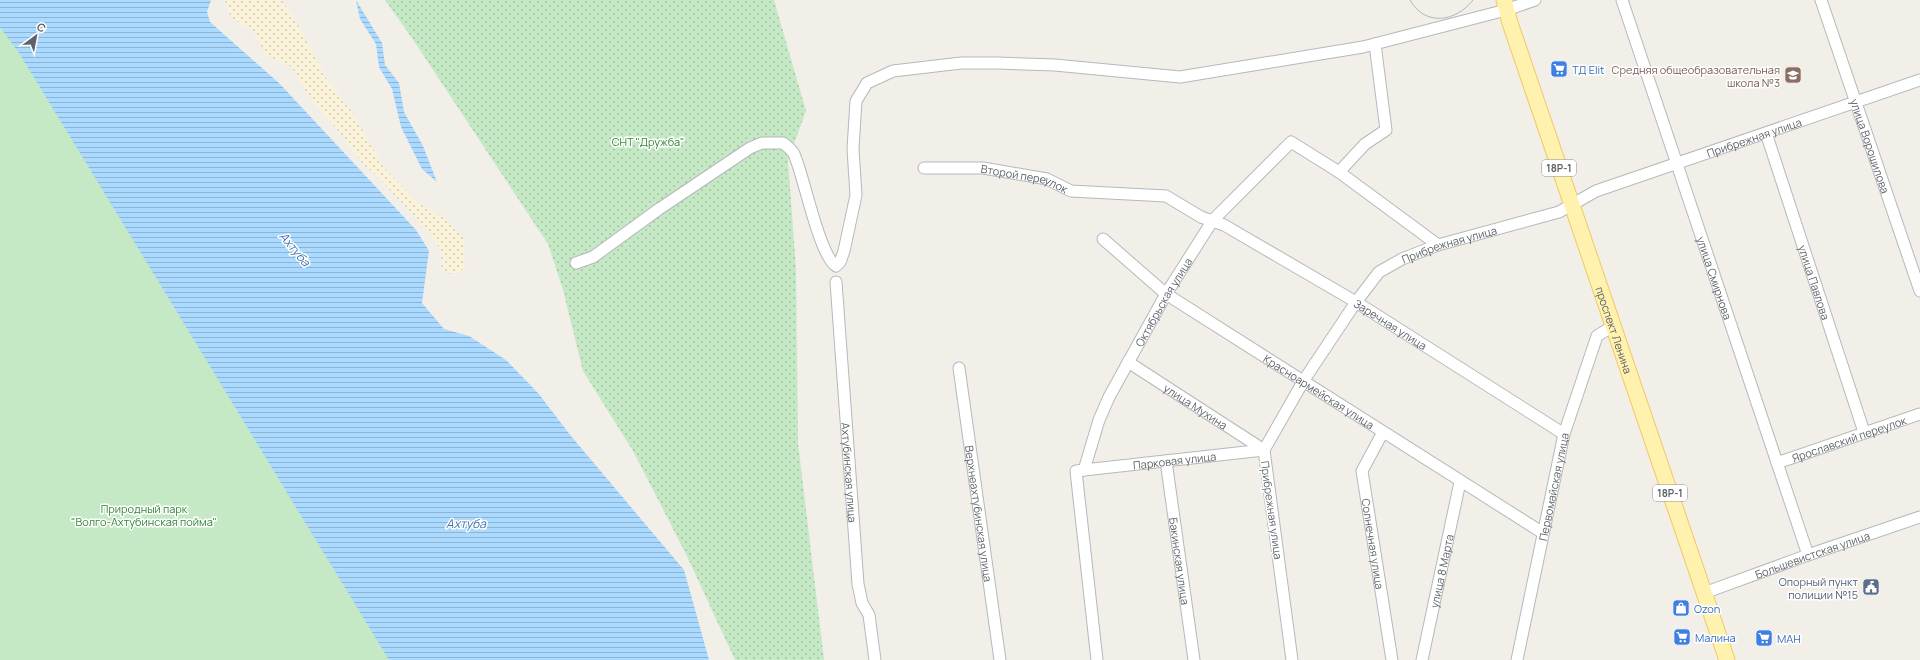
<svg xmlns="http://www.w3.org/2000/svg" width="1920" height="660" font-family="Manrope,sans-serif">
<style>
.sand{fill:url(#sand-dots)}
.park{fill:#c5e8c5}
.garden{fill:url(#garden-dots)}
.water{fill:url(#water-rules)}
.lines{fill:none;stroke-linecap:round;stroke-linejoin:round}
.minor-casing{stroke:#b5b8bc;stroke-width:13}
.major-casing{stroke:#f2c960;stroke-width:17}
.minor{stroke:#fff;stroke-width:11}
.major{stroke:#fff2af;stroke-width:15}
.tram{stroke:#b6b7b8;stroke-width:1}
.labels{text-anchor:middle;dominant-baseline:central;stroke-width:3;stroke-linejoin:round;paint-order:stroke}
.shield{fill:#fff;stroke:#8f9295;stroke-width:1}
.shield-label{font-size:10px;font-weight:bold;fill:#5f6368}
.shop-label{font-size:11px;fill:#366cbe;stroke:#fff;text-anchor:start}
.education-label{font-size:11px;fill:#785e54;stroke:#fff;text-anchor:end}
.street-label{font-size:11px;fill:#5f6368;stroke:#fff}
.park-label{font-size:11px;fill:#348238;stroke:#fff}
.service-label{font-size:11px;fill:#4e5e75;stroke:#fff;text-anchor:end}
.water-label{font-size:12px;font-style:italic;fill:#4174aa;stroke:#fff}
</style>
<defs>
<pattern id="sand-dots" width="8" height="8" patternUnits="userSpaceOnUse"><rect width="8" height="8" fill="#fbf3d9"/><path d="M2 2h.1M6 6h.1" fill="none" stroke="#cec8b4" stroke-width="1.8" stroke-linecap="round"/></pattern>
<pattern id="garden-dots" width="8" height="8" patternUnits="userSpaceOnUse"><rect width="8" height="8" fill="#c5e8c5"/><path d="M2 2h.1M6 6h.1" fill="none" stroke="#a3c0a4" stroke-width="1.8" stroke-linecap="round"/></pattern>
<pattern id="water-rules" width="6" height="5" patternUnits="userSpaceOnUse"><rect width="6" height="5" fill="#aadaff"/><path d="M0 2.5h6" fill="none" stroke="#8eb4d2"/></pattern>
</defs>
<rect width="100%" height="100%" fill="#f1efe8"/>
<polygon class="sand" points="225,0 282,0 297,23 327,80 353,113 384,168 418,203 446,219 463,237 465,269 450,274 442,268 441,253 435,239 377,176 363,164 336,128 307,94 292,67 267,56 251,29 231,18"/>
<polygon class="park" points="0,2 403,660 0,660"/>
<polygon class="garden" points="385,0 774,0 806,111 788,160 796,270 798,443 824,660 735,660 686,554 633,451 583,371 563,290 548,244 414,41"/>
<g class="water">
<polygon points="0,0 211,0 207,12 210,22 279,83 416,230 429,251 422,303 444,329 469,336 506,360 538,393 571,436 684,570 709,660 389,660 19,53 0,27"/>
<polygon points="356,0 382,43 385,65 399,83 404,112 423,146 437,182 422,169 401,127 392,89 379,67 376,44 360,19"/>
</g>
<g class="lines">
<defs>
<g id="minor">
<path id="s1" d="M1622 0 1808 555"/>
<path id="s2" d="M1821 0 1920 291"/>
<path id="s3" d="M1766 133 1864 432"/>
<path id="s4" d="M924 168H983L1047 179 1071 191 1166 196 1201 217 1224 225 1356 302 1564 434"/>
<polyline points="1339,172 1365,144 1386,130 1375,44"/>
<path id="s5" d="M1103 239 1166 294 1543 533"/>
<path d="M576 263 593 257 659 209 750 148 762 143H783C787 146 792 150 794 154 804 176 819 255 836 266L840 262 844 251 856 195 853 149 856 101 867 83 893 71 961 63H997L1055 65 1180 77 1363 47 1506 10 1535 0"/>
<path id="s6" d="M836 282 858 584 862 603 869 615 875 660"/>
<path id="s7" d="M1128 362 1264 450"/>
<path id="s8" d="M959 368 1000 660"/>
<path id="s9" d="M1383 432 1362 471 1392 660"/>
<path id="s10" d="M1166 461 1194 660"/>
<path id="s11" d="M1777 463 1920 414"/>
<path id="s12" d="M1084 470 1264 450"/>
<path id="s13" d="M1704 593 1808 555 1920 517"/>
<path id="s14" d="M1097 660 1076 471 1084 470 1099 420 1109 397 1166 294 1213 220 1291 142 1339 172 1438 245"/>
<path id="s15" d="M1292 660 1264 450 1304 380 1356 302 1379 272 1402 259 1438 245 1559 212 1596 191 1920 80"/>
<path id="s16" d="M1422 660 1460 482"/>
<path id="s17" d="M1517 660 1564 434 1597 336 1613 326"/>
</g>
<g id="major">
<path id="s18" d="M1504 0 1510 23 1727 660"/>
</g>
</defs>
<use href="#minor" class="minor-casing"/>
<use href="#major" class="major-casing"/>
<use href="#minor" class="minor"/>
<use href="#major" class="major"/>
<path class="tram" d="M1410 0C1425 27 1456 22 1473 0"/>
</g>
<defs>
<symbol id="supermarket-square" viewBox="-11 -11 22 22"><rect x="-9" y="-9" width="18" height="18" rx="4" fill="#3f7fe0" stroke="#fff"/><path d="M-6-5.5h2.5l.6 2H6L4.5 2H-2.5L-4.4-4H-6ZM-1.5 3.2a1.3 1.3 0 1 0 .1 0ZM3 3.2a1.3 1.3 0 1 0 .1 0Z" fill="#fff"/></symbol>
<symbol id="school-square" viewBox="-11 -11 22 22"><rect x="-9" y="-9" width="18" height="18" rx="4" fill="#8d6e63" stroke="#fff"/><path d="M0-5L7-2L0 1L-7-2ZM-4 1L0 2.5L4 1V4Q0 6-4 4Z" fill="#fff"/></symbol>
<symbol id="civic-square" viewBox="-11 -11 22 22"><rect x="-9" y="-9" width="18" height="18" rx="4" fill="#5c6f8a" stroke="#fff"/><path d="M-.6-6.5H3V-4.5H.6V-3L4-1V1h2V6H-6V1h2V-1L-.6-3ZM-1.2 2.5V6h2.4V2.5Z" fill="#fff"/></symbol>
<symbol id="shop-square" viewBox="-11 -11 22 22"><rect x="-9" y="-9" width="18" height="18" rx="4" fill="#3f7fe0" stroke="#fff"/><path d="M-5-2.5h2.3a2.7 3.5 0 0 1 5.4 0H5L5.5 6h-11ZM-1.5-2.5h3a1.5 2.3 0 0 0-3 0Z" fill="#fff"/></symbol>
</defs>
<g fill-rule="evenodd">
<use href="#supermarket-square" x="1549" y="59" width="20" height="20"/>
<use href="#school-square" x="1783" y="65" width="20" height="20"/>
<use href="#civic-square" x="1861" y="577" width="20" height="20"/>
<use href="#shop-square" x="1671" y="598" width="20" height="20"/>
<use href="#supermarket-square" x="1672" y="627" width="20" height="20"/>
<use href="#supermarket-square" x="1754" y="628" width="20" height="20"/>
</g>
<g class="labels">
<g class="shield">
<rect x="1542" y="160" width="34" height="16" rx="3"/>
<rect x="1653" y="485" width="34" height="16" rx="3"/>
</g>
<g class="shield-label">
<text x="1559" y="168">18Р-1</text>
<text x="1670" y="493">18Р-1</text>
</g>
<g class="shop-label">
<text x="1572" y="69">ТД Elit</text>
<text x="1694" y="608">Ozon</text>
<text x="1695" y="637">Малина</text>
<text x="1777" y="638">МАН</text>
</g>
<g class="education-label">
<text x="1780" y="69">Средняя общеобразовательная<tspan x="1780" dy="13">школа №3</tspan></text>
</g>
<g class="street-label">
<text stroke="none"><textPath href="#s15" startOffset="824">Прибрежная улица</textPath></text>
<text stroke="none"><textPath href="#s2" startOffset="154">улица Ворошилова</textPath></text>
<text stroke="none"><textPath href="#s4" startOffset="102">Второй переулок</textPath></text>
<text stroke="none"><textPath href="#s15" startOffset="500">Прибрежная улица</textPath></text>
<text stroke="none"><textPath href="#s1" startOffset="293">улица Смирнова</textPath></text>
<text stroke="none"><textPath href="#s3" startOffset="157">улица Павлова</textPath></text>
<text stroke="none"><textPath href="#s14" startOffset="385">Октябрьская улица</textPath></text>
<text stroke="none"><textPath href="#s4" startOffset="505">Заречная улица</textPath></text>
<text stroke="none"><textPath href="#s18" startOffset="348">проспект Ленина</textPath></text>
<text stroke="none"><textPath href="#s5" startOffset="265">Красноармейская улица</textPath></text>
<text stroke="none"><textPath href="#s7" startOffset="81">улица Мухина</textPath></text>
<text stroke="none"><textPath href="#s11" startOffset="76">Ярославский переулок</textPath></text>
<text stroke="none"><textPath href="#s12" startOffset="91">Парковая улица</textPath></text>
<text stroke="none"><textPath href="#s6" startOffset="191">Ахтубинская улица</textPath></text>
<text stroke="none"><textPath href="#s17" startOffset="177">Первомайская улица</textPath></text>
<text transform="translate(1272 510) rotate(82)">Прибрежная улица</text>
<text stroke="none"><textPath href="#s8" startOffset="147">Верхнеахтубинская улица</textPath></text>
<text stroke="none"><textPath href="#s9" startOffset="118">Солнечная улица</textPath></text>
<text stroke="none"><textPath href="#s13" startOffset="115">Большевистская улица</textPath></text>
<text stroke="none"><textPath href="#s10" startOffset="101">Бакинская улица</textPath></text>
<text stroke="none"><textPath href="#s16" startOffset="91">улица 8 Марта</textPath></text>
</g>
<g class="park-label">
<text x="648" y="141">СНТ "Дружба"</text>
<text x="144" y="508">Природный парк<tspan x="144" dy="13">"Волго-Ахтубинская пойма"</tspan></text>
</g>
<g class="service-label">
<text x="1858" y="581">Опорный пункт<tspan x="1858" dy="13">полиции №15</tspan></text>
</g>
<g class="water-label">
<text transform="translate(295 249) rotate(50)">Ахтуба</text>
<text x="466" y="523">Ахтуба</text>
</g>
</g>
<g transform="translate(36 36) rotate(32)" stroke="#ffffff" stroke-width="3" paint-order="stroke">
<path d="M0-3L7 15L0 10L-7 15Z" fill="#5f6368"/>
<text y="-6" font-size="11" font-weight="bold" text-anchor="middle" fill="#5f6368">С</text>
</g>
</svg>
